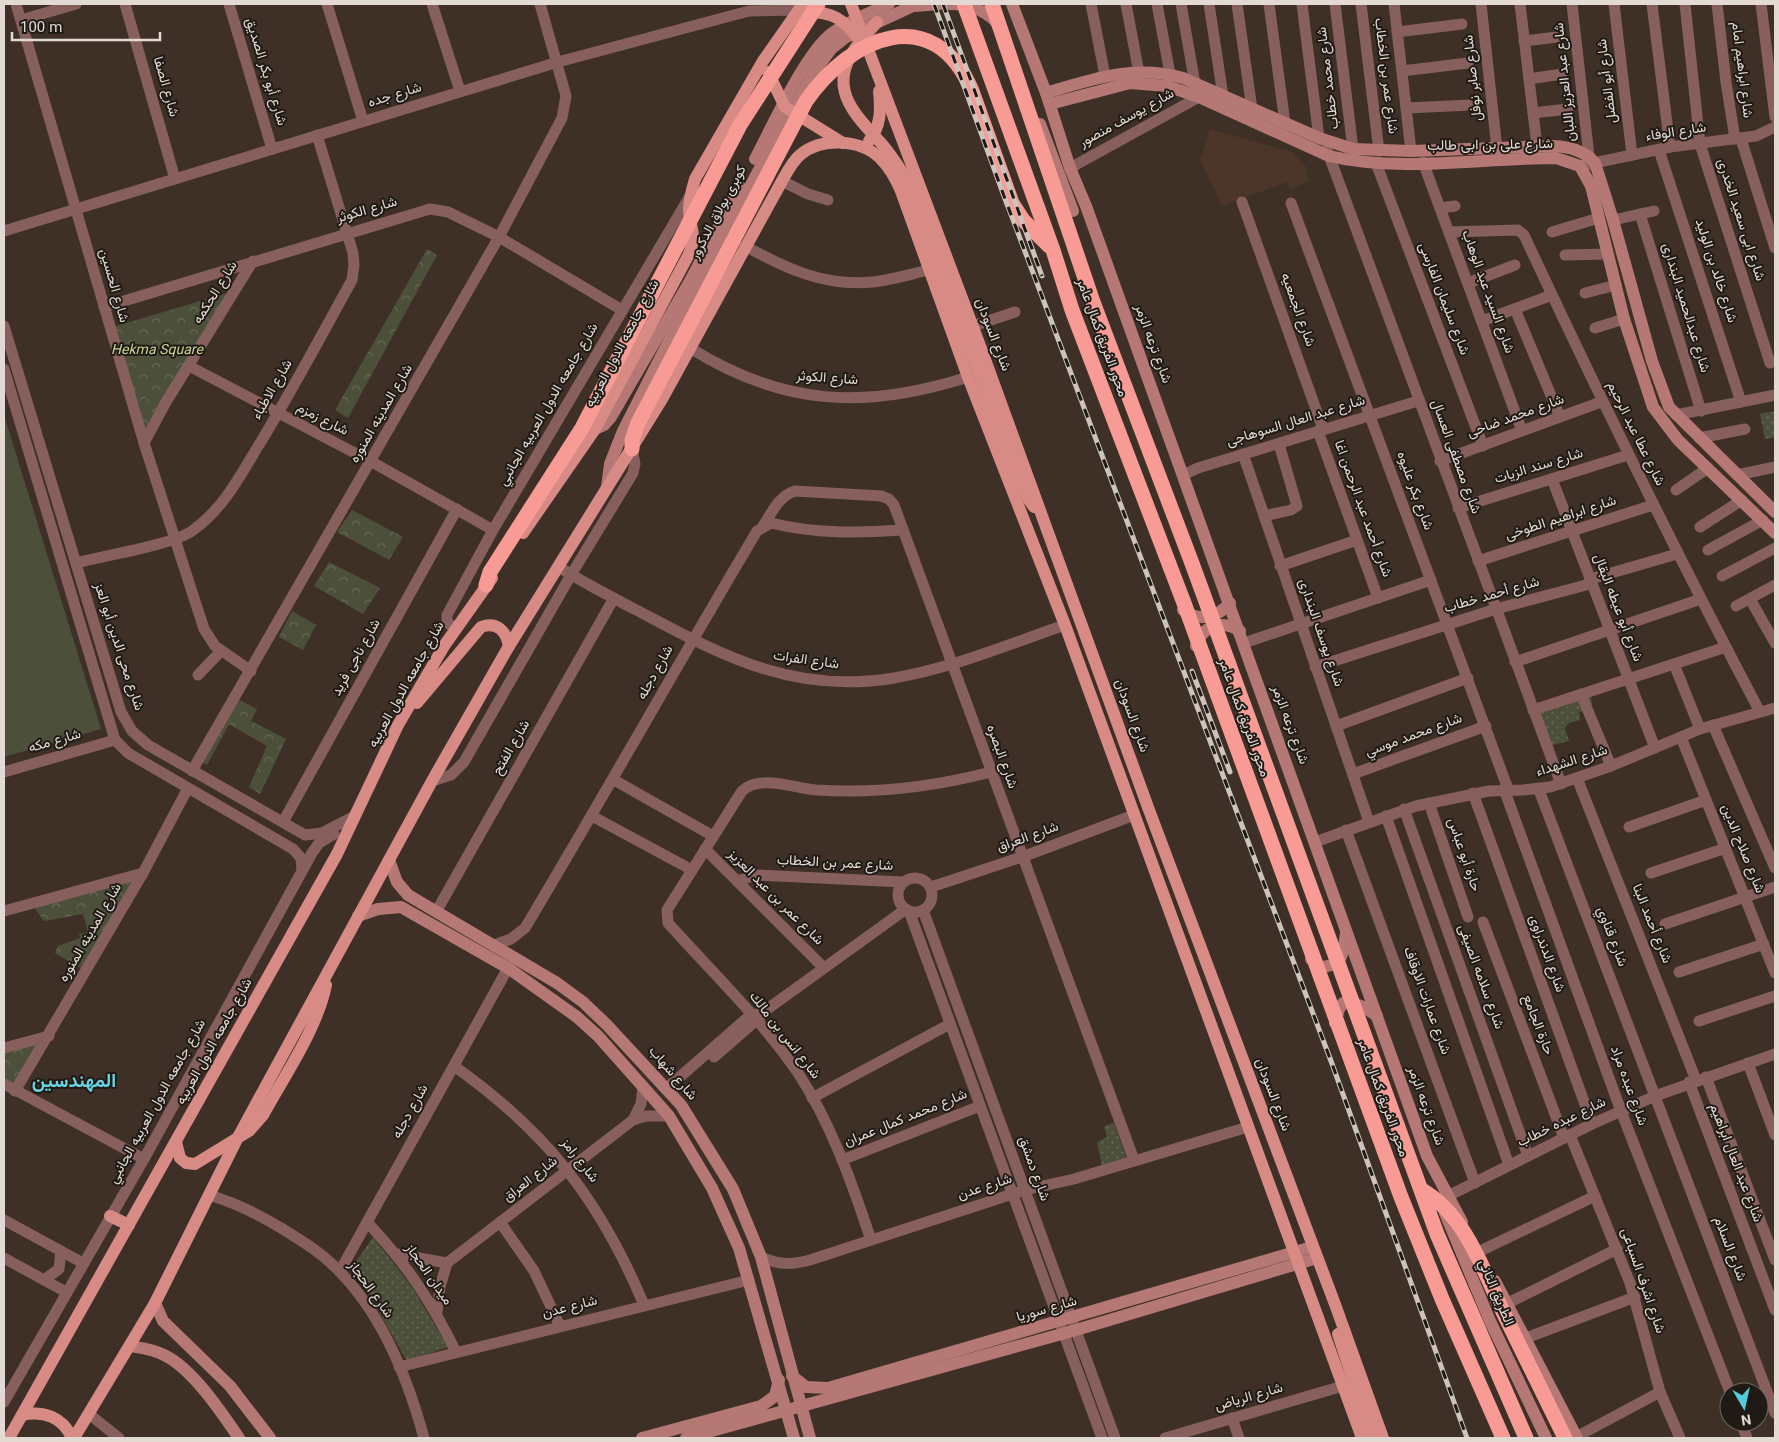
<svg xmlns="http://www.w3.org/2000/svg" width="1779" height="1442" font-family="Georgia,Vazirmatn,serif">
<style>
.built{fill:#4b3629}
.grass{fill:url(#grass-dots)}
.park{fill:url(#park-crowns)}
.pitch{fill:#4c503b}
.lines{fill:none;stroke-linecap:round;stroke-linejoin:round}
.street{stroke:#87605d;stroke-width:11}
.secondary{stroke:#b57874;stroke-width:12}
.primary{stroke:#d88b85;stroke-width:12}
.highway{stroke:#f89b95;stroke-width:15}
.rail-casing{stroke:#cec4be;stroke-width:5}
.rail{stroke:#201a15;stroke-width:3;stroke-dasharray:9;stroke-linecap:butt}
.labels{text-anchor:middle;dominant-baseline:central;stroke-width:4;stroke-linejoin:round;paint-order:stroke}
.street-label{font-size:14px;fill:#e3dad4;stroke:#201a15}
.park-label{font-size:14px;font-style:italic;fill:#c9d495;stroke:#201a15}
.district-label{font-size:19px;font-weight:bold;fill:#69d3e3;stroke:#201a15}
</style>
<defs>
<pattern id="grass-dots" width="8" height="8" patternUnits="userSpaceOnUse" patternTransform="scale(1.25)"><rect width="8" height="8" fill="#4c503b"/><path d="M2 2h.1M6 6h.1" fill="none" stroke="#666956" stroke-width="1.8" stroke-linecap="round"/></pattern>
<pattern id="park-crowns" width="20" height="18" patternUnits="userSpaceOnUse" patternTransform="scale(1.25)"><rect width="20" height="18" fill="#4c503b"/><path d="M2 6a3 3 0 1 1 6 0M12 15a3 3 0 1 1 6 0" fill="none" stroke="#666956"/></pattern>
</defs>
<rect width="100%" height="100%" fill="#3e3026"/>
<polygon class="built" points="1210,129 1292,152 1306,167 1309,181 1291,189 1287,182 1222,206 1200,160"/>
<g class="grass">
<polygon points="1775,411 1775,437 1765,439 1760,414"/>
<polygon points="1591,692 1592,709 1579,712 1580,720 1569,723 1565,728 1569,741 1549,746 1538,714 1574,702"/>
<polygon points="1114,1123 1127,1159 1102,1166 1097,1142 1107,1137 1104,1126"/>
<polygon points="373,1237 412,1287 448,1347 407,1361 353,1266"/>
</g>
<g class="park">
<polygon points="427,249 437,255 348,418 335,410"/>
<polygon points="234,291 189,366 149,445 113,327"/>
<polygon points="352,510 403,537 389,560 337,532"/>
<polygon points="329,562 380,588 363,614 314,586"/>
<polygon points="292,611 316,625 303,650 279,637"/>
<polygon points="238,699 257,709 251,721 286,739 260,794 249,787 267,746 229,724 207,765 200,761"/>
<polygon points="138,878 84,970 55,953 58,946 80,938 79,934 88,932 83,914 44,921 33,906"/>
<polygon points="46,1038 15,1090 4,1083 4,1049"/>
</g>
<polygon class="pitch" points="4,415 101,729 4,757"/>
<g class="lines">
<g class="street">
<polyline points="16,4 144,443 204,629 215,646 251,671"/>
<polyline points="125,4 175,179"/>
<polyline points="229,4 272,149"/>
<polyline points="327,4 363,121"/>
<polyline points="432,4 460,91"/>
<polyline points="1091,4 1105,76"/>
<polyline points="1126,4 1139,73"/>
<polyline points="1157,4 1170,74"/>
<polyline points="1181,4 1195,84"/>
<polyline points="1209,4 1223,96"/>
<polyline points="1237,4 1252,109"/>
<polyline points="1269,4 1285,123"/>
<polyline points="1302,4 1319,138"/>
<polyline points="1335,4 1353,149"/>
<polyline points="1361,4 1379,151"/>
<polyline points="1394,4 1411,151"/>
<polyline points="1481,4 1497,149"/>
<polyline points="1520,4 1537,146"/>
<polyline points="1572,4 1589,156"/>
<polyline points="1614,4 1632,155"/>
<polyline points="1652,4 1670,147"/>
<polyline points="1685,4 1700,144 1770,363"/>
<polyline points="1717,4 1726,82 1735,139"/>
<polyline points="1761,4 1775,117"/>
<polyline points="21,20 76,4"/>
<polyline points="1397,32 1462,24"/>
<polyline points="1524,41 1557,37"/>
<polyline points="1402,71 1468,63"/>
<polyline points="1529,79 1562,74"/>
<polyline points="1406,108 1471,105"/>
<polyline points="1533,113 1568,109"/>
<polyline points="1741,139 1775,248"/>
<polyline points="1327,150 1561,784"/>
<polyline points="1659,150 1741,402"/>
<polyline points="1423,162 1522,431"/>
<polyline points="1376,163 1483,446"/>
<polyline points="1580,166 1670,147 1756,136 1775,127"/>
<polyline points="1070,168 1199,97"/>
<polyline points="782,181 808,194 828,200"/>
<polyline points="1242,202 1323,429"/>
<polyline points="1291,203 1508,789"/>
<polyline points="1440,208 1455,206"/>
<polyline points="1640,214 1701,411"/>
<polyline points="1613,220 1654,211"/>
<polyline points="4,231 558,62 749,11 799,10"/>
<path d="M1449 232 1518 230 1524 235C1599 396 1677 555 1760 712"/>
<polyline points="1552,232 1599,218"/>
<path d="M745 246C785 268 825 287 872 282 891 280 911 274 929 270"/>
<polyline points="1565,255 1608,254"/>
<polyline points="1468,283 1515,265"/>
<polyline points="1585,293 1616,285"/>
<polyline points="104,307 430,209 448,212 499,237 622,310"/>
<polyline points="1515,309 1560,417"/>
<polyline points="1482,321 1552,295"/>
<polyline points="4,326 121,712 132,731 148,745 305,835 322,833 355,816"/>
<polyline points="973,326 1015,312"/>
<polyline points="1595,328 1624,319"/>
<path d="M690 348C783 406 865 410 968 377"/>
<polyline points="189,366 372,462 493,530"/>
<polyline points="4,369 115,740 128,753 293,849 301,858 302,871"/>
<polyline points="1676,415 1775,395"/>
<polyline points="1318,431 1378,598"/>
<polyline points="1699,438 1745,429"/>
<polyline points="144,443 166,402 253,261"/>
<polyline points="1243,454 1369,822"/>
<polyline points="1440,461 1601,402"/>
<polyline points="1183,475 1198,468 1418,401"/>
<polyline points="1737,475 1775,467"/>
<polyline points="1552,479 1655,748"/>
<polyline points="1676,490 1708,468"/>
<polyline points="1458,508 1628,455"/>
<polyline points="1264,516 1291,510 1297,506 1279,444"/>
<path d="M763 526C772 512 779 496 795 491L881 496 889 499 894 505 1134 1160"/>
<polyline points="1700,527 1742,500"/>
<polyline points="1708,550 1763,520"/>
<polyline points="1478,561 1653,505"/>
<path d="M76 563C102 556 172 545 192 531 222 510 239 478 257 448 291 393 321 336 352 280L354 265 353 253 317 135"/>
<polyline points="1280,566 1357,540"/>
<path d="M559 567C587 585 617 600 646 615 728 659 798 694 894 678 953 668 1009 644 1065 625"/>
<polyline points="1722,576 1775,548"/>
<polyline points="1750,599 1775,643"/>
<polyline points="1736,606 1775,585"/>
<polyline points="455,629 447,622 447,615 493,530 690,196"/>
<polyline points="1244,643 1431,580"/>
<polyline points="1515,662 1701,599"/>
<polyline points="1674,664 1700,729"/>
<polyline points="1315,667 1496,609 1586,585 1594,578 1677,554"/>
<polyline points="198,675 221,651"/>
<polyline points="1581,694 1611,766"/>
<polyline points="1533,710 1726,647"/>
<polyline points="1713,725 1775,868"/>
<polyline points="1336,726 1468,678"/>
<polyline points="1681,737 1775,973"/>
<polyline points="192,771 499,237 562,118 566,96 540,4"/>
<polyline points="4,772 115,740"/>
<polyline points="1353,774 1486,726"/>
<polyline points="1577,778 1696,1080"/>
<polyline points="614,780 713,836"/>
<polyline points="432,781 451,775 464,762 571,575 633,473 635,464 632,449"/>
<polyline points="1504,789 1621,1111 1730,1392"/>
<polyline points="1539,790 1775,1413"/>
<polyline points="1473,793 1592,1124"/>
<polyline points="1429,803 1468,917"/>
<polyline points="1404,809 1528,1156"/>
<polyline points="592,816 692,870"/>
<polyline points="1386,816 1509,1165"/>
<polyline points="283,822 457,509"/>
<polyline points="1629,827 1706,800"/>
<polyline points="1346,830 1475,1183"/>
<polyline points="1315,842 1416,806 1489,791 1523,790 1550,787 1611,766 1700,729 1775,708"/>
<polyline points="705,849 824,968"/>
<polyline points="1651,873 1726,848"/>
<circle cx="915" cy="895" r="17"/>
<polyline points="737,881 756,875 903,882"/>
<polyline points="931,887 1022,857 1134,815"/>
<polyline points="923,910 1115,1438"/>
<polyline points="4,911 143,873"/>
<polyline points="909,911 1102,1438"/>
<polyline points="436,912 614,598"/>
<polyline points="1483,922 1564,1138"/>
<polyline points="1665,924 1775,887"/>
<path d="M494 945 511 939 525 928C604 796 679 662 757 531L771 523C815 534 858 533 903 530"/>
<polyline points="1679,972 1764,944"/>
<polyline points="1699,1021 1775,996"/>
<polyline points="4,1048 49,1036"/>
<polyline points="714,1057 760,1017"/>
<polyline points="1748,1063 1775,1135"/>
<path d="M454 1066C547 1132 600 1200 644 1305"/>
<polyline points="1706,1077 1775,1260"/>
<polyline points="1689,1082 1775,1310"/>
<polyline points="4,1084 144,1159"/>
<polyline points="666,1089 746,1019 766,1010 906,909"/>
<polyline points="15,1091 143,873 188,788"/>
<polyline points="812,1098 950,1024"/>
<polyline points="633,1120 641,1104 643,1086"/>
<polyline points="1570,1135 1630,1283 1660,1392 1680,1438"/>
<polyline points="842,1160 980,1106"/>
<path d="M209 1195C236 1203 258 1214 281 1228 302 1241 322 1253 339 1271 383 1315 408 1379 424 1438"/>
<polyline points="1448,1196 1592,1124 1655,1096 1775,1054"/>
<polyline points="4,1220 83,1263"/>
<path d="M367 1222C407 1265 430 1299 456 1352"/>
<polyline points="500,1222 534,1271 560,1326"/>
<path d="M871 1240C852 1183 831 1123 798 1073 761 1019 712 972 668 923L667 910 742 791C760 774 794 788 816 790 876 794 933 787 991 772"/>
<polyline points="1478,1252 1595,1196"/>
<polyline points="397,1254 447,1263"/>
<path d="M761 1257C779 1265 791 1265 810 1260L1025 1190 1074 1179 1248 1127"/>
<polyline points="4,1258 66,1292"/>
<polyline points="340,1271 508,968"/>
<polyline points="44,1280 59,1269 61,1251"/>
<polyline points="1508,1303 1617,1249"/>
<polyline points="437,1312 440,1287 447,1263 633,1120 646,1116 669,1116"/>
<polyline points="1526,1338 1635,1297"/>
<polyline points="399,1367 749,1280"/>
<polyline points="4,1402 144,1159 312,853 319,843 334,834"/>
<polyline points="89,1414 119,1438"/>
<polyline points="1232,1418 1239,1438"/>
<polyline points="1741,1422 1747,1438"/>
<polyline points="1576,1437 1660,1392"/>
<polyline points="1165,1438 1343,1386"/>
</g>
<g class="secondary">
<path d="M950 4C969 4 989 11 1000 27"/>
<polyline points="1012,4 1046,93 1070,168 1086,206 1427,1156 1462,1222"/>
<polyline points="915,6 939,4"/>
<path d="M1046 93C1092 79 1135 64 1183 78L1319 138 1353 149 1411 151 1553 146C1569 147 1584 150 1595 163L1613 220 1652 361 1669 407 1775 512"/>
<path d="M1050 104 1130 83 1167 86 1199 97 1329 156C1402 173 1481 158 1556 158L1580 166 1591 186 1624 319 1653 407 1678 440 1775 533"/>
<polyline points="1040,124 1073,211"/>
<path d="M755 159C772 127 805 54 831 34 848 21 870 13 889 4"/>
<polyline points="595,429 604,425 611,417 690,281 740,187"/>
<polyline points="607,487 610,464 623,431 697,286 769,151 817,68 832,48 846,37 917,4"/>
<path d="M1183 610C1199 622 1217 618 1230 603"/>
<path d="M1196 646C1202 626 1222 619 1240 631"/>
<polyline points="389,860 397,882 408,895 557,983 583,1002 607,1025 681,1105 733,1189 761,1257 810,1438"/>
<polyline points="358,916 378,909 401,907 508,968 577,1017 598,1036 669,1116 712,1188 739,1248 794,1438"/>
<path d="M1311 959 1320 967C1344 966 1343 953 1346 933"/>
<path d="M1335 1023 1339 1009 1343 1003C1358 1003 1365 1007 1377 1016"/>
<polyline points="1445,1213 1490,1321 1546,1438"/>
<polyline points="1495,1281 1577,1438"/>
<polyline points="155,1303 163,1321 230,1386 270,1438"/>
<path d="M130 1346C142 1348 153 1349 164 1355 192 1368 222 1413 239 1438"/>
<polyline points="792,1376 806,1387 828,1388 1312,1247"/>
<polyline points="642,1438 761,1406 775,1396 779,1380"/>
<polyline points="686,1438 1076,1330 1317,1258"/>
</g>
<g class="primary">
<polyline points="851,4 982,351 1149,810 1336,1307 1383,1438"/>
<path d="M806 11C834 13 843 18 860 41"/>
<path d="M877 22C868 33 855 45 849 59 831 94 860 120 881 143 890 153 897 164 904 175L1019 478 1029 500 1034 507"/>
<polyline points="768,72 785,107 843,143"/>
<path d="M869 141C881 126 881 110 879 91"/>
<path d="M523 533 595 429 688 256C698 232 690 231 689 210 689 199 692 189 695 179L763 61 803 4"/>
<path d="M417 703 481 627C497 621 506 631 509 646"/>
<path d="M176 1142 180 1158 186 1163 195 1164 249 1131 263 1115C285 1075 317 1029 326 985"/>
<polyline points="110,1216 129,1225"/>
<polyline points="1338,1334 1372,1438"/>
<path d="M22 1415C43 1410 63 1417 72 1438"/>
<polyline points="9,1438 337,854 398,725 444,646 492,578"/>
<path d="M74 1438 155 1303 237 1139 432 781 509 646 662 399 782 181C787 172 792 162 800 155 821 137 860 139 880 158 889 167 896 179 901 191L968 377 1065 625 1362 1438"/>
</g>
<g class="highway">
<polyline points="964,4 1053,250 1072,310 1184,603 1401,1197 1442,1299 1503,1438"/>
<polyline points="992,4 1093,302 1193,566 1437,1234 1526,1438"/>
<path d="M632 449V440L638 423 806 101C850 37 934 0 972 91L1012 203 1023 220 1049 246"/>
<polyline points="486,585 490,572 582,428 740,125 818,4"/>
<path d="M1422 1190C1467 1216 1484 1273 1506 1318 1526 1358 1545 1398 1565 1438"/>
</g>
<defs>
<g id="rail">
<polyline points="934,4 1004,196 1331,1061 1467,1438"/>
<polyline points="943,4 1042,276"/>
<polyline points="1192,671 1230,772"/>
</g>
</defs>
<use href="#rail" class="rail-casing"/>
<use href="#rail" class="rail"/>
</g>
<g class="labels">
<g class="street-label">
<text transform="translate(1741 70) rotate(83)">شارع ابراهيم امام</text>
<text transform="translate(265 72) rotate(73)">شارع أبو بكر الصديق</text>
<text transform="translate(1385 76) rotate(83)">شارع عمر بن الخطاب</text>
<text transform="translate(1329 78) rotate(-97)">شارع محمد خطاب</text>
<text transform="translate(1474 78) rotate(-96)">شارع صابر نوفل</text>
<text transform="translate(1608 81) rotate(-97)">شارع أبو الفضل</text>
<text transform="translate(1566 82) rotate(-96)">شارع عبد العزيز اللبان</text>
<text transform="translate(165 87) rotate(74)">شارع الصفا</text>
<text transform="translate(395 96) rotate(-17)">شارع جده</text>
<text transform="translate(1127 119) rotate(-29)">شارع يوسف منصور</text>
<text transform="translate(1676 133) rotate(-9)">شارع الوفاء</text>
<text transform="translate(1490 146) rotate(-1)">شارع على بن ابى طالب</text>
<text transform="translate(367 211) rotate(-16)">شارع الكوثر</text>
<text transform="translate(719 213) rotate(-62)">كوبرى بولاق الدكرور</text>
<text transform="translate(1740 220) rotate(72)">شارع ابى سعيد الخدرى</text>
<text transform="translate(1715 271) rotate(72)">شارع خالد بن الوليد</text>
<text transform="translate(113 286) rotate(74)">شارع الحسين</text>
<text transform="translate(1487 292) rotate(70)">شارع السيد عبد الوهاب</text>
<text transform="translate(216 293) rotate(-58)">شارع الحكمه</text>
<text transform="translate(1443 299) rotate(69)">شارع سليمان الفارسى</text>
<text transform="translate(1685 308) rotate(73)">شارع عبدالحميد البندارى</text>
<text transform="translate(1297 310) rotate(70)">شارع الجمعيه</text>
<text transform="translate(992 335) rotate(69)">شارع السودان</text>
<text transform="translate(1101 338) rotate(70)">محور الفريق كمال عامر</text>
<text transform="translate(623 344) rotate(-62)">شارع جامعه الدول العربيه</text>
<text transform="translate(1152 344) rotate(70)">شارع ترعه الزمر</text>
<text transform="translate(827 379) rotate(4)">شارع الكوثر</text>
<text transform="translate(273 390) rotate(-60)">شارع الاطباء</text>
<text transform="translate(549 405) rotate(-60)">شارع جامعه الدول العربيه الجانبي</text>
<text transform="translate(382 414) rotate(-60)">شارع المدينه المنوره</text>
<text transform="translate(1516 417) rotate(-20)">شارع محمد ضاحى</text>
<text transform="translate(322 420) rotate(27)">شارع زمزم</text>
<text transform="translate(1296 422) rotate(-17)">شارع عبد العال السوهاجى</text>
<text transform="translate(1635 434) rotate(64)">شارع عطا عبد الرحيم</text>
<text transform="translate(1455 457) rotate(70)">شارع مصطفى العسال</text>
<text transform="translate(1539 467) rotate(-17)">شارع سند الزيات</text>
<text transform="translate(1414 491) rotate(70)">شارع بكر عليوه</text>
<text transform="translate(1362 509) rotate(70)">شارع أحمد عبد الرحمن اغا</text>
<text transform="translate(1561 519) rotate(-18)">شارع ابراهيم الطوخى</text>
<text transform="translate(1492 596) rotate(-16)">شارع أحمد خطاب</text>
<text transform="translate(1617 608) rotate(69)">شارع أبو عيطه البقال</text>
<text transform="translate(1320 633) rotate(71)">شارع يوسف البندارى</text>
<text transform="translate(118 647) rotate(72)">شارع محى الدين أبو العز</text>
<text transform="translate(357 658) rotate(-61)">شارع ناجى فريد</text>
<text transform="translate(806 661) rotate(8)">شارع الفرات</text>
<text transform="translate(656 673) rotate(-61)">شارع دجله</text>
<text transform="translate(407 685) rotate(-61)">شارع جامعه الدول العربيه</text>
<text transform="translate(1131 716) rotate(70)">شارع السودان</text>
<text transform="translate(1243 718) rotate(70)">محور الفريق كمال عامر</text>
<text transform="translate(1289 725) rotate(70)">شارع ترعه الزمر</text>
<text transform="translate(1414 736) rotate(-20)">شارع محمد موسي</text>
<text transform="translate(55 742) rotate(-16)">شارع مكه</text>
<text transform="translate(512 748) rotate(-60)">شارع الفتح</text>
<text transform="translate(1001 757) rotate(70)">شارع البصره</text>
<text transform="translate(1572 762) rotate(-18)">شارع الشهداء</text>
<text transform="translate(1028 838) rotate(-20)">شارع العراق</text>
<text transform="translate(1742 849) rotate(68)">شارع صلاح الدين</text>
<text transform="translate(1463 855) rotate(71)">حارة أبو عباس</text>
<text transform="translate(835 864) rotate(3)">شارع عمر بن الخطاب</text>
<text transform="translate(775 898) rotate(45)">شارع عمر بن عبد العزيز</text>
<text transform="translate(1651 924) rotate(68)">شارع أحمد البنا</text>
<text transform="translate(91 933) rotate(-60)">شارع المدينه المنوره</text>
<text transform="translate(1611 937) rotate(69)">شارع قناوي</text>
<text transform="translate(1546 954) rotate(70)">شارع الدندراوى</text>
<text transform="translate(1480 977) rotate(70)">شارع سلامه الصيفى</text>
<text transform="translate(1426 1001) rotate(70)">شارع عمارات الاوقاف</text>
<text transform="translate(1537 1025) rotate(69)">حارة الجامع</text>
<text transform="translate(784 1036) rotate(52)">شارع انس بن مالك</text>
<text transform="translate(215 1042) rotate(-61)">شارع جامعه الدول العربيه</text>
<text transform="translate(672 1074) rotate(49)">شارع شهاب</text>
<text transform="translate(1628 1086) rotate(70)">شارع عبده مراد</text>
<text transform="translate(1272 1095) rotate(69)">شارع السودان</text>
<text transform="translate(1382 1098) rotate(70)">محور الفريق كمال عامر</text>
<text transform="translate(158 1102) rotate(-61)">شارع جامعه الدول العربيه الجانبي</text>
<text transform="translate(1425 1106) rotate(70)">شارع ترعه الزمر</text>
<text transform="translate(411 1112) rotate(-61)">شارع دجله</text>
<text transform="translate(906 1119) rotate(-22)">شارع محمد كمال عمران</text>
<text transform="translate(1562 1123) rotate(-26)">شارع عبده خطاب</text>
<text transform="translate(579 1161) rotate(52)">شارع رامز</text>
<text transform="translate(1735 1163) rotate(69)">شارع عبد العال ابراهيم</text>
<text transform="translate(1033 1169) rotate(70)">شارع دمشق</text>
<text transform="translate(531 1180) rotate(-38)">شارع العراق</text>
<text transform="translate(985 1188) rotate(-18)">شارع عدن</text>
<text transform="translate(1729 1249) rotate(69)">شارع السلام</text>
<text transform="translate(428 1275) rotate(55)">ميدان الحجاز</text>
<text transform="translate(1642 1281) rotate(71)">شارع اشرف السباعى</text>
<text transform="translate(370 1290) rotate(54)">شارع الحجاز</text>
<text transform="translate(1495 1293) rotate(67)">الطريق الثاني</text>
<text transform="translate(570 1308) rotate(-14)">شارع عدن</text>
<text transform="translate(1047 1310) rotate(-16)">شارع سوريا</text>
<text transform="translate(1249 1398) rotate(-16)">شارع الرياض</text>
</g>
<g class="park-label">
<text x="157" y="351">Hekma Square</text>
</g>
<g class="district-label">
<text x="74" y="1082">المهندسين</text>
</g>
</g>
<rect width="1779" height="1442" fill="none" stroke="#e3dad4" stroke-width="10"/>
<g transform="translate(1744 1407) rotate(171)"><circle r="24" fill="#201a15" stroke="#6e6761"/>
<path d="M0-4L9 19L0 12L-9 19Z" fill="#53cbdb"/>
<text y="-8" font-size="14" font-weight="bold" text-anchor="middle" fill="#e3dad4">N</text>
</g>
<path d="M12 32v8h148v-8" fill="none" stroke="#e3dad4" stroke-width="2.5"/>
<text x="20" y="32" font-size="15" fill="#e3dad4" stroke="#201a15" stroke-width="4" paint-order="stroke">100 m</text>
</svg>
